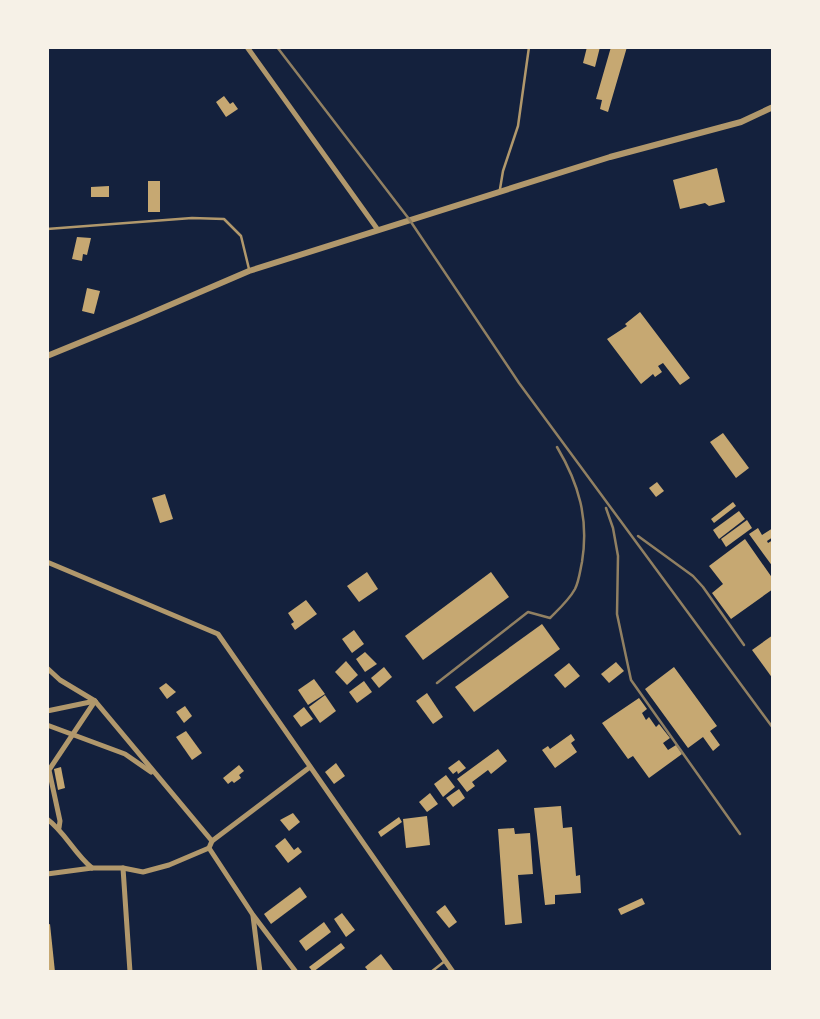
<svg xmlns="http://www.w3.org/2000/svg" width="820" height="1019" font-family="'Nunito Sans',sans-serif">
<style>
.building{fill:#c6a872}
.lines{fill:none;stroke-linecap:round;stroke-linejoin:round}
.service{stroke:#b1986c;stroke-width:2.5}
.minor{stroke:#b1986c;stroke-width:5}
.tertiary{stroke:#b1986c;stroke-width:6}
.rail{stroke:#918062;stroke-width:2.5}
</style>
<rect width="100%" height="100%" fill="#14213d"/>
<g class="building">
<polygon points="587,47 600,47 595,67 583,63"/>
<polygon points="611,47 627,47 608,112 600,109 602,100 596,99"/>
<polygon points="224,96 230,104 233,102 238,109 226,117 216,102"/>
<polygon points="717,168 725,202 709,206 705,203 680,209 673,180"/>
<rect x="148" y="181" width="12" height="31"/>
<polygon points="109,186 109,197 91,197 91,187"/>
<polygon points="77,237 91,238 87,255 83,254 82,261 72,259"/>
<polygon points="87,288 100,291 94,314 82,311"/>
<polygon points="640,312 690,378 680,385 663,363 658,366 662,372 655,377 653,374 641,384 607,339 627,326 625,324"/>
<polygon points="723,433 749,468 736,478 710,442"/>
<polygon points="657,482 664,491 656,497 649,488"/>
<polygon points="165,494 173,519 160,523 152,498"/>
<polygon points="733,502 736,506 714,523 711,519"/>
<polygon points="739,511 745,519 719,539 713,530"/>
<polygon points="747,520 752,528 726,547 721,539"/>
<polygon points="758,528 762,535 773,528 773,537 767,541 768,543 773,540 773,567 749,534"/>
<polygon points="745,539 773,579 773,589 731,619 712,593 723,584 709,566"/>
<polygon points="367,572 378,589 359,602 347,586"/>
<polygon points="491,572 509,597 423,660 405,636"/>
<polygon points="306,600 317,614 295,630 291,624 294,622 288,613"/>
<polygon points="542,624 560,649 474,712 455,687"/>
<polygon points="354,630 364,644 352,653 342,639"/>
<polygon points="773,635 773,679 752,650"/>
<polygon points="365,652 377,664 365,672 356,659"/>
<polygon points="346,661 358,675 347,685 335,672"/>
<polygon points="616,662 624,671 609,683 601,674"/>
<polygon points="569,663 580,676 565,688 554,675"/>
<polygon points="384,667 392,677 379,688 371,678"/>
<polygon points="674,667 717,726 710,731 720,745 713,751 703,737 688,748 645,689"/>
<polygon points="314,679 325,694 308,705 298,690"/>
<polygon points="364,681 372,692 357,703 349,692"/>
<polygon points="166,683 176,692 167,699 159,688"/>
<polygon points="427,693 443,717 433,724 416,701"/>
<polygon points="325,695 336,711 320,723 309,707"/>
<polygon points="639,698 647,709 642,713 646,720 649,717 656,727 659,724 670,738 663,743 668,750 676,745 682,754 649,778 633,756 628,759 602,723"/>
<polygon points="185,706 192,716 184,723 176,712"/>
<polygon points="304,707 313,719 301,727 293,716"/>
<polygon points="186,731 202,753 192,760 176,737"/>
<polygon points="571,734 575,740 571,743 577,752 555,768 542,750 548,746 550,749"/>
<polygon points="498,749 507,761 491,774 488,770 472,782 475,786 467,792 457,779"/>
<polygon points="459,760 466,768 458,774 457,771 453,774 448,768"/>
<polygon points="336,763 345,776 334,784 325,772"/>
<polygon points="239,765 244,771 239,775 241,778 234,783 232,781 228,784 223,778"/>
<polygon points="61,767 65,788 58,790 54,769"/>
<polygon points="446,775 455,787 443,797 434,784"/>
<polygon points="459,789 465,798 453,807 446,798"/>
<polygon points="430,793 438,804 427,812 419,802"/>
<polygon points="561,806 563,828 572,827 576,876 580,875 581,893 555,895 555,904 545,905 534,808"/>
<polygon points="293,813 300,822 289,831 280,820"/>
<polygon points="427,816 430,845 406,848 403,819"/>
<polygon points="399,817 402,822 381,837 378,832"/>
<polygon points="514,828 515,834 530,833 533,874 518,875 522,923 505,925 498,829"/>
<polygon points="285,838 294,850 298,847 302,852 288,863 275,846"/>
<polygon points="300,887 307,897 271,924 264,914"/>
<polygon points="642,898 645,904 621,915 618,909"/>
<polygon points="445,905 457,922 449,928 436,912"/>
<polygon points="342,913 355,930 346,937 334,919"/>
<polygon points="324,922 331,932 306,951 299,941"/>
<polygon points="50,924 55,972 47,972 47,925"/>
<polygon points="341,943 345,948 313,972 309,967"/>
<polygon points="381,954 393,970 390,972 369,972 365,967"/>
</g>
<g class="lines">
<g class="service">
<polyline points="500,189 503,171 518,126 529,47"/>
<polyline points="47,229 192,218 224,219 241,236 249,269"/>
<polyline points="431,972 445,961"/>
</g>
<g class="minor">
<polyline points="247,47 378,230"/>
<polyline points="47,562 218,634 453,972"/>
<polyline points="47,668 60,680 95,701 212,841 209,848 253,915 296,972"/>
<polyline points="47,711 95,701"/>
<polyline points="47,725 125,754 151,772"/>
<path d="M47 819C65 832 74 853 92 868"/>
<polyline points="59,828 60,821 49,770 95,701"/>
<polyline points="212,841 310,767"/>
<polyline points="123,868 130,972"/>
<polyline points="47,874 92,868 123,868 143,872 169,865 209,848"/>
<polyline points="253,916 260,972"/>
</g>
<polyline class="tertiary" points="47,356 135,320 249,271 610,157 741,122 773,107"/>
<g class="rail">
<polyline points="277,47 409,219 519,383 773,728"/>
<polyline points="606,508 613,528 618,556 617,614 631,680 740,834"/>
<polyline points="638,536 693,576 703,587 744,645"/>
<path d="M437 683 528 612 550 618C559 609 569 600 575 589 579 581 580 571 582 562 589 519 579 484 557 447"/>
</g>
</g>
<rect width="820" height="1019" fill="none" stroke="#f6f1e7" stroke-width="98"/>
</svg>
